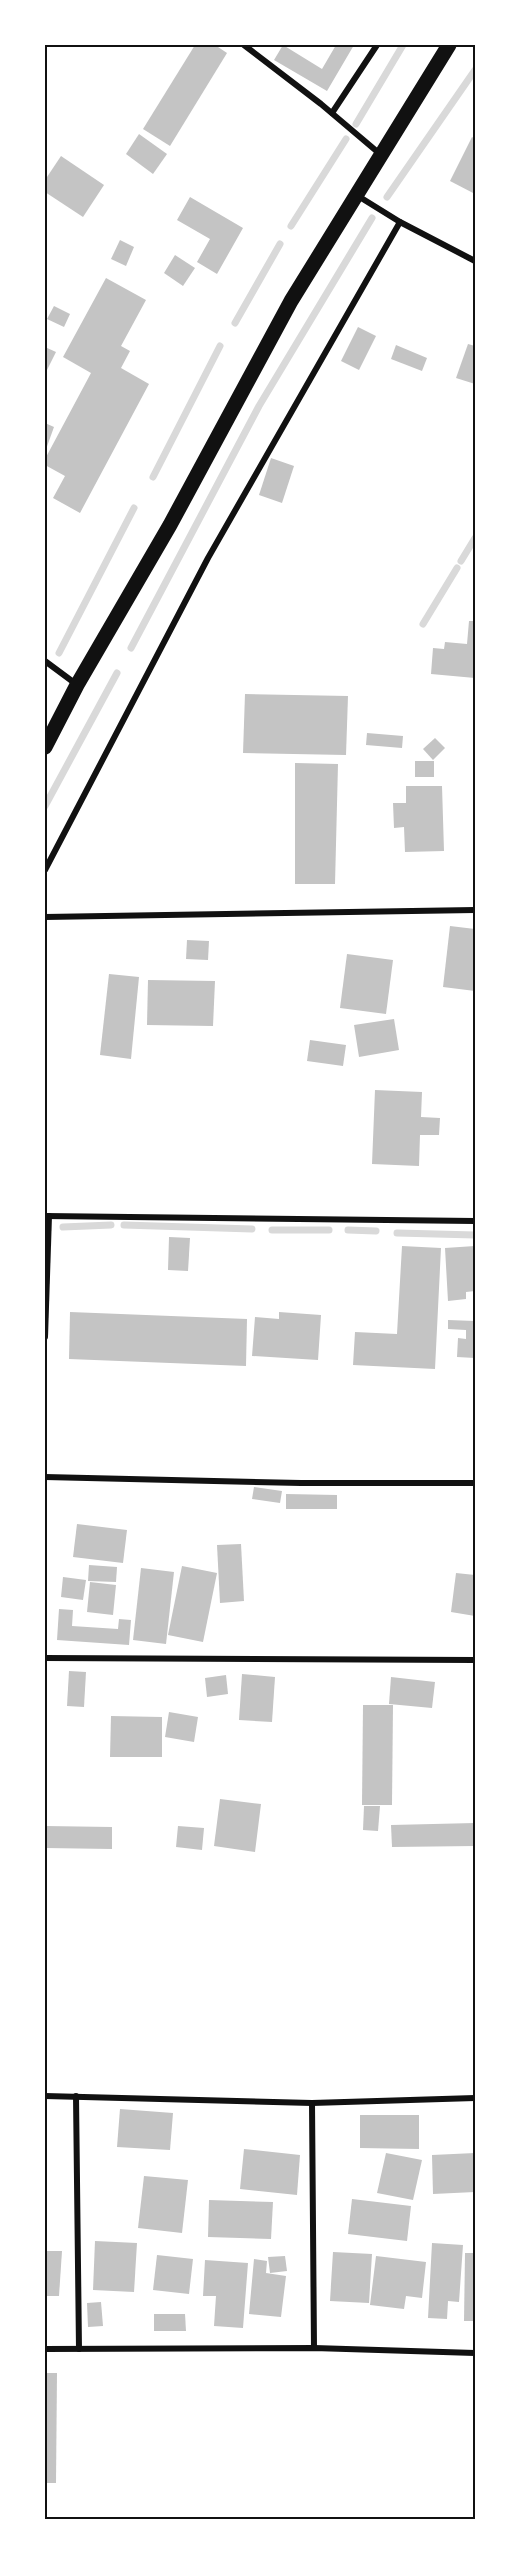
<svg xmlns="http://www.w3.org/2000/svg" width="520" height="2564" font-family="Ubuntu,sans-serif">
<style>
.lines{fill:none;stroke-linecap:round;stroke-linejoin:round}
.stream{stroke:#d9d9d9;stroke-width:7}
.building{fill:#c4c4c4}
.minor{stroke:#111;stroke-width:6}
.primary{stroke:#111;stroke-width:15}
.neatline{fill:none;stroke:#111;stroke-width:2}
</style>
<rect width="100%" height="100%" fill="#fff"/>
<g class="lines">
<g class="stream">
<polyline points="356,124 403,45"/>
<polyline points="387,197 475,70"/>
<polyline points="291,226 346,139"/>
<polyline points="235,323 280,244"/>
<polyline points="153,477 220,346"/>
<polyline points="461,561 475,538"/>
<polyline points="423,624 457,568"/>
<polyline points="131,648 259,406 372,218"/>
<polyline points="59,653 134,508"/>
<polyline points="45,806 117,673"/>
<polyline points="124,1225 252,1229"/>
<polyline points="63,1227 111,1225"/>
<polyline points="272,1230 329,1230"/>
<polyline points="348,1230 376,1231"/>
<polyline points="397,1233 475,1235"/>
</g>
</g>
<g class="building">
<polygon points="195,45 215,45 227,53 170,146 143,129"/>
<polygon points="283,45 322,69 336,45 354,45 327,91 274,60"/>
<polygon points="139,134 167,154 153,174 126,154"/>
<polygon points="472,137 475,139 475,194 450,181"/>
<polygon points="61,156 104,185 83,217 45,192 45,180"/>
<polygon points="190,197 243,228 217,274 197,262 210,239 177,220"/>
<polygon points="120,240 134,247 126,266 111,259"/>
<polygon points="175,255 195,268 183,286 164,273"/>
<polygon points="106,278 146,300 121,346 130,351 121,368 149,384 80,513 53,498 65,476 45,465 45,459 91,373 63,357"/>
<polygon points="54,306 70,314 64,327 47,319"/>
<polygon points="358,327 376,336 359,370 341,361"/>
<polygon points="468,344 475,346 475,384 456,378"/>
<polygon points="396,345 427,358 422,371 391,359"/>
<polygon points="45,347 56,352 45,374"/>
<polygon points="45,423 54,427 45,452"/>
<polygon points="271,458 294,466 282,503 259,495"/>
<polygon points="473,612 475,678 431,674 433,648 444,649 445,642 467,644 469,621 473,621"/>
<polygon points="245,694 348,696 346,755 243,753"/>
<polygon points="367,733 403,736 402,748 366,745"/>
<polygon points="435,738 445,748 433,760 423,749"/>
<rect x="415" y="761" width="19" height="16"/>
<polygon points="295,763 338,764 335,884 295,884"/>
<polygon points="406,786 442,786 444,851 405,852 404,827 394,828 393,803 406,803"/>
<polygon points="450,926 475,929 475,991 443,987"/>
<polygon points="187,940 209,941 208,960 186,959"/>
<polygon points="347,954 393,960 386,1014 340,1008"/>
<polygon points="109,974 139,977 131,1059 100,1055"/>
<polygon points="148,980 215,981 213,1026 147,1025"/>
<polygon points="394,1019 399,1050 359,1057 354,1025"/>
<polygon points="310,1040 346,1045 343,1066 307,1061"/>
<polygon points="375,1090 422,1092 421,1117 440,1118 439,1135 420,1135 419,1166 372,1164"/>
<polygon points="169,1237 190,1238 188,1271 168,1270"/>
<polygon points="402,1246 441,1248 435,1369 353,1365 355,1332 397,1334"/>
<polygon points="475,1246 475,1291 466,1292 466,1299 448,1301 445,1248"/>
<polygon points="70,1312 247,1319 246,1366 69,1359"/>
<polygon points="279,1312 321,1315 318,1360 252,1356 255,1317 279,1319"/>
<polygon points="448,1320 475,1321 475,1358 457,1357 458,1338 466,1339 466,1330 448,1329"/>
<polygon points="254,1487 282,1491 280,1503 252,1499"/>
<polygon points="286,1494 337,1495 337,1509 286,1509"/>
<polygon points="77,1524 127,1530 123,1563 73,1557"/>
<polygon points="241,1544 244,1601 220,1603 217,1545"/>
<polygon points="89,1565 117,1567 116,1582 88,1581"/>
<polygon points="182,1566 217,1573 203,1642 168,1635"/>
<polygon points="141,1568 174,1572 166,1644 133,1640"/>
<polygon points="456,1573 475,1575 475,1616 451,1612"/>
<polygon points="63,1577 86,1580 83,1600 61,1597"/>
<polygon points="90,1582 116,1585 113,1615 87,1612"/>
<polygon points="59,1609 73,1610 72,1626 118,1629 119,1619 131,1620 129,1645 57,1640"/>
<polygon points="69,1671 86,1672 84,1707 67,1706"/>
<polygon points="242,1674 275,1677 272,1722 239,1720"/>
<polygon points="226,1675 228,1694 207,1697 205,1678"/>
<polygon points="391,1677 435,1682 432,1708 389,1704"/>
<polygon points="363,1705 393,1705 392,1805 362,1805"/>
<polygon points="169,1712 198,1717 194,1742 165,1737"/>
<polygon points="111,1716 162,1717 162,1757 110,1757"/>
<polygon points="220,1799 261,1804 255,1852 214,1846"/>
<polygon points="364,1806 380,1806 378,1831 363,1830"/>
<polygon points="475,1823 475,1846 392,1847 391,1825"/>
<polygon points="45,1826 112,1827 112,1849 45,1848"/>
<polygon points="178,1826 204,1828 202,1850 176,1847"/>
<polygon points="120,2109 173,2113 170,2150 117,2147"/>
<polygon points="360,2115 419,2115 419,2149 360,2148"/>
<polygon points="244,2149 300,2155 297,2195 240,2189"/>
<polygon points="386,2153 422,2160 413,2200 377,2193"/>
<polygon points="475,2153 475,2192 433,2194 432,2155"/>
<polygon points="144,2176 188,2180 182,2233 138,2228"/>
<polygon points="352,2199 411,2206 407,2241 348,2234"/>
<polygon points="209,2200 273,2202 271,2239 208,2237"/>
<polygon points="95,2241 137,2243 134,2292 93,2290"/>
<polygon points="432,2243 463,2245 459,2302 448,2301 447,2319 428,2318"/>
<polygon points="45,2251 62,2251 59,2296 45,2296"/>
<polygon points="333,2252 372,2254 369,2303 330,2301"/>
<polygon points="465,2253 475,2253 475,2321 464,2321"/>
<polygon points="157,2255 193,2259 189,2294 153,2290"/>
<polygon points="285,2256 287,2271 270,2273 268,2257"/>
<polygon points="376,2256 426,2262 422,2298 406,2296 404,2309 370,2305"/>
<polygon points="254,2259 267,2261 266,2273 286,2276 281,2317 249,2314"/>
<polygon points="205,2260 248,2263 243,2328 214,2326 216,2296 203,2296"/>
<polygon points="101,2302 103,2326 88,2327 87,2303"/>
<polygon points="154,2314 185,2314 186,2331 154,2331"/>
<polygon points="45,2373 57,2373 56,2483 45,2483"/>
</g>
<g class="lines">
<g class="minor">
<polyline points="244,45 321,104 380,154"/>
<polyline points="332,113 377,45"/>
<polyline points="358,196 400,222 475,261"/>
<polyline points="45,661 76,684"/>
<polyline points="45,870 208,558 400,222"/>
<polyline points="45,917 475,910"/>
<polyline points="45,1216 475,1221"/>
<polyline points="45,1337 49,1216"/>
<polyline points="45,1477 301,1483 475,1483"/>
<polyline points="45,1658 475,1660"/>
<polyline points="45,2096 312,2103 475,2098"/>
<polyline points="76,2096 79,2349"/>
<polyline points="312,2103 314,2348"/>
<polyline points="45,2349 314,2348 475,2353"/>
</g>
<polyline class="primary" points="45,747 77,685 170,525 291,301 449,45"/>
</g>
<rect width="520" height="2564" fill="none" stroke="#ffffff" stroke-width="93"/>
<rect x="46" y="46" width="428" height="2472" class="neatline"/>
</svg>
